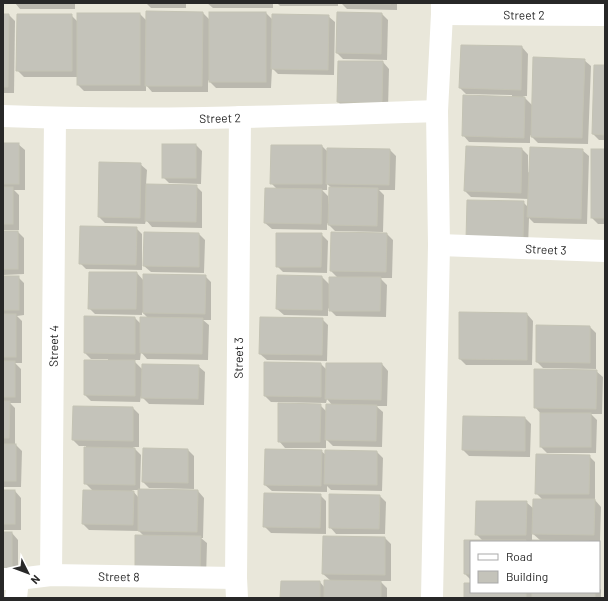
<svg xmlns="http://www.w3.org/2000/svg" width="608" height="601" font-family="Barlow,sans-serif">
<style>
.shadow{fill:#0003;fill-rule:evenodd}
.building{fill:#c4c3ba;stroke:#c4c3b4}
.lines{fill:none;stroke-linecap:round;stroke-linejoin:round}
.minor{stroke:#fff;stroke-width:22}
.labels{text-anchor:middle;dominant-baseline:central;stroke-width:3;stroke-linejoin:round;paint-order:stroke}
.street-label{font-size:12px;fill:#282828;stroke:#fff}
</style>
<rect width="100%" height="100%" fill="#e9e7da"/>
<g class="shadow">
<polygon points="15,3 75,3 75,9 20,9"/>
<polygon points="85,3 143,3 143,4 86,4"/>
<polygon points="146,3 186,3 186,8 151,8"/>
<polygon points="207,3 273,3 273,8 213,8"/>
<polygon points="277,3 338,3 338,6 280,6"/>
<polygon points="341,3 397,3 397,10 347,9"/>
<polygon points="480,3 531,3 530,10"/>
<polygon points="203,13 210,20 266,13 273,20 328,16 335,22 334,75 278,74 272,68 271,88 216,88 208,80 208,92 152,92 146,85 146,91 84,91 78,85 78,77 24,77 17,70 71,15 78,22 140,14 147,21"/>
<polygon points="382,14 388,20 387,60 343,59 337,53"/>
<polygon points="3,15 9,15 15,21 14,93 3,93"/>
<polygon points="461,46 522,47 528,54 527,96 523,96 533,106 584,60 591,66 588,144 538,143 530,135 530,143 469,142 463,135 512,97 512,95 466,94 460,88"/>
<polygon points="383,62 389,69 388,109 344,108 338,102"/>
<polygon points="605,66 605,140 599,140 593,134"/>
<polygon points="3,144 18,144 25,150 25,190 14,190 19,195 19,230 3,230"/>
<polygon points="196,145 202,151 201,184 169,183 163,177"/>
<path d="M322 146 328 152V149L390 150 396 156 395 190H379L384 195 383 232 335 231 327 223V230L272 229 265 223 277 189 271 183ZM327 184 332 188 330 204H328V196L322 190H327Z"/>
<polygon points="467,147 522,149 528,155 528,172 530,173 582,150 589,156 587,224 534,223 529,218 528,247 473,246 523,202 528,207 529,199 471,197 465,191"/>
<polygon points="605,150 605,224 598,224 592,218"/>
<polygon points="140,164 147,170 146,185 196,186 202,192 202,228 152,227 146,220 145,224 105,223 99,217"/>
<polygon points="136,228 142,234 142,270 86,269 80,263"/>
<polygon points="3,232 18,232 24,238 24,274 3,275"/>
<polygon points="199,234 205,240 204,273 151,272 144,266"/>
<polygon points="321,234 328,241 327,273 283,272 277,266"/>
<polygon points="387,234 393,240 392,278 380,278 387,285 386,317 336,316 328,308 328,316 284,315 277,309 278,276 322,277 330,285 338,278 331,271"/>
<polygon points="137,273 144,281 205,276 211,282 211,320 203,320 209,325 208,360 147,359 141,352 140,360 133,360 143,370 198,366 205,372 204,405 149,404 141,396 140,402 91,401 85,395 85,361 108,361 108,359 91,359 85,353 135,318 141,324 148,318 142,312 142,315 95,314 89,308"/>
<polygon points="3,277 18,277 24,283 24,315 17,316 22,321 22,363 15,363 21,369 21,403 10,403 15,408 15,444 22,451 21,487 3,487"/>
<polygon points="527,314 533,321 532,365 466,365 460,359"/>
<polygon points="261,318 322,319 328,325 327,361 267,360 260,354"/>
<polygon points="537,326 590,327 596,333 596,369 543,368 537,362"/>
<polygon points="321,364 327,370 382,364 388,371 387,406 376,406 383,412 382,447 333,446 326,439 326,448 285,448 279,441 320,405 327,412 333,406 327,399 326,403 271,402 265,396"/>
<polygon points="596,371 603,377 602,414 591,414 597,420 596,453 547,453 541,447 541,414 535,407"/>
<path d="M133 408 139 414V447H133L141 455 140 490 198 491 204 498 203 538H201L207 543 206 578 144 536 139 531 89 530 83 524 93 491 85 483 86 446H79L73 440ZM132 490H139V498Z"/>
<polygon points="525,418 531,424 530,457 469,456 463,450"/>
<polygon points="188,450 194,456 194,489 149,488 143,482"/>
<polygon points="321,451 326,455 377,452 383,458 382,491 331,490 327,486 327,492 272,491 265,485"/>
<polygon points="589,456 595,462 595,500 601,507 600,541 587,541 588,542 533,542 541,541 532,533 532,541 526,541 527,542 471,542 471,580 465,574 465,541 483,541 476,534 526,502 534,509 543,500 536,493"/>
<polygon points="3,491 15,491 21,498 21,530 3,530"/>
<polygon points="320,495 326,501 326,534 271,533 264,526"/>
<polygon points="380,496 386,502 385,534 336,534 330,527"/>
<polygon points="3,533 12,533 18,540 18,575 3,575"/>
<polygon points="385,538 391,544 391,581 380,581 387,588 387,598 281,598 282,582 320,582 325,588 331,581 323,574"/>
<polygon points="471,584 471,592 599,592 599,588 601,590 601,598 465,598"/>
</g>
<g class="building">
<polygon points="340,3 391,3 391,4"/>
<polygon points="146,11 203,12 202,86 145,86"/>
<rect x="209" y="12" width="57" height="70"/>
<polygon points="337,12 382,13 381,54 336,53"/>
<rect x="77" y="13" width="63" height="72"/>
<polygon points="3,14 9,14 8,87 3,87"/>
<polygon points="17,14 72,14 72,71 16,71"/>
<polygon points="272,14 329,15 328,70 271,69"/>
<polygon points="461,45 522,46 521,90 459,88"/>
<polygon points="533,57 585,59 582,138 531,137"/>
<polygon points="338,61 383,61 382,103 337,102"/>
<polygon points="594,65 605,65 605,135 592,134"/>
<polygon points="463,95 525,97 524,138 462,136"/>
<rect x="3" y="143" width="16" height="41"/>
<rect x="162" y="144" width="34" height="34"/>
<polygon points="271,145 322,145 322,184 270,184"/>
<polygon points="466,146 522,148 521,193 464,191"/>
<polygon points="530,147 583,149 581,219 527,217"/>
<polygon points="327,148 390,149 389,185 326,184"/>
<rect x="591" y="149" width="14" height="69"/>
<polygon points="99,162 141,163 140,218 98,217"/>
<polygon points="146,184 197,185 196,222 145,221"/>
<rect x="3" y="187" width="10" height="37"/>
<polygon points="329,187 378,188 377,226 328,225"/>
<polygon points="265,188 322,189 321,224 264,223"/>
<polygon points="467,200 524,201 523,241 466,240"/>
<polygon points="80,226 137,227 136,265 79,264"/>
<rect x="3" y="231" width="15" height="38"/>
<polygon points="144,232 199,233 199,267 143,266"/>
<polygon points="331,232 387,233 386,272 330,271"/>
<polygon points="276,233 322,233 321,267 276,267"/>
<polygon points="89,272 137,272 136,309 88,309"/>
<polygon points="143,274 206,275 205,314 143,313"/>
<polygon points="277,275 322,276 322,310 276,309"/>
<rect x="3" y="276" width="16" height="34"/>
<polygon points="329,277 381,277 380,311 329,311"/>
<polygon points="459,312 527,313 527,360 459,359"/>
<rect x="3" y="314" width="13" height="43"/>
<polygon points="84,316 135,317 135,354 84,353"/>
<polygon points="140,317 203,318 202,354 140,353"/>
<polygon points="260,317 323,318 322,355 259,354"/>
<polygon points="536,325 590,326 590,363 536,362"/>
<polygon points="84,360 135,360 135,396 84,395"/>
<rect x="3" y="361" width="12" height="36"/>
<polygon points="264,362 321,363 321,397 264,396"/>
<polygon points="326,363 382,363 381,400 325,399"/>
<polygon points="142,364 199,365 198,399 141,398"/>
<polygon points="534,369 597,370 596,409 534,408"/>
<polygon points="3,401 10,401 9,438 3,438"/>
<polygon points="278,403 321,404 320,442 278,442"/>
<polygon points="326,404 377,405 376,441 325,440"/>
<polygon points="73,406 133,407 133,441 72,440"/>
<rect x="540" y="413" width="51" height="34"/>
<polygon points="463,416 525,417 525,451 462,450"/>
<rect x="3" y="444" width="13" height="37"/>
<polygon points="84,447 135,448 135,485 84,484"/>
<polygon points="143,448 188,449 188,483 142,482"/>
<polygon points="265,449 322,450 321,486 264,485"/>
<polygon points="325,450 377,451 377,485 324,484"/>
<polygon points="536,454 590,455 589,494 535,494"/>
<polygon points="138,489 198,490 197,532 138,531"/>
<rect x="3" y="490" width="12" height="34"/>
<polygon points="83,490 134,491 133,525 82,524"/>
<polygon points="264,493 321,494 320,528 263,527"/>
<polygon points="329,494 380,495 379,529 329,528"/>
<polygon points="533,499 595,499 594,535 532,534"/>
<polygon points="476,501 527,501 526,535 475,535"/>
<rect x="3" y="532" width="9" height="37"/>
<polygon points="135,535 201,536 200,572 135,571"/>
<polygon points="323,536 385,537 385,575 322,574"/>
<polygon points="464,540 526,540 526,542 471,542 471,574 464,574"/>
<polygon points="532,540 589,541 589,542 532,542"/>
<polygon points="324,580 381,581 381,598 324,598"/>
<polygon points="281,581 320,581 320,598 280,598"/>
<polygon points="464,583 471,583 471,592 526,592 526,598 464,598"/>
<rect x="532" y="592" width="63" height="6"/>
</g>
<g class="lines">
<g class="minor">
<path id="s1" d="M442 14 605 15"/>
<path id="s2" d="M3 116C148 122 293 116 437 111"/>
<path id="s3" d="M439 245 605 251"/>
<path id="s4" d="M51 575 55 118"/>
<path id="s5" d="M3 579H18L51 575 236 578"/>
<polyline points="16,598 18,579"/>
<path id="s6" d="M237 598 236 578 240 117"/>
<polyline points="432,598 439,245 437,111 442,14 442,3"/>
</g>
</g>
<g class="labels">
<g class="street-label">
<text stroke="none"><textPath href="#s1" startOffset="82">Street 2</textPath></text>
<text stroke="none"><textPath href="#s2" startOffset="217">Street 2</textPath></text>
<text stroke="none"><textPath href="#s3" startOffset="107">Street 3</textPath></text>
<text stroke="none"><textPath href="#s4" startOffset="229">Street 4</textPath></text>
<text stroke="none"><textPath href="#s6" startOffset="240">Street 3</textPath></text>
<text stroke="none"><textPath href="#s5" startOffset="116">Street 8</textPath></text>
</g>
</g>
<rect width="608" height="601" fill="none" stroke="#282828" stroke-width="8"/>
<rect x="470" y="541" width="130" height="52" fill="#ffffff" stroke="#a9a9a9"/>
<rect x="478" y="554" width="20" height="6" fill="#ffffff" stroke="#a9a9a9"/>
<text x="506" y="561" font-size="12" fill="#282828">Road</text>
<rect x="478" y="571" width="20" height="12" fill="#c4c3ba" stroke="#a9a9a9"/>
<text x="506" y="581" font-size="12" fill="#282828">Building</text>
<g transform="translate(28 573) rotate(132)" stroke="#ffffff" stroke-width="3" paint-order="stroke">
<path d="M0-3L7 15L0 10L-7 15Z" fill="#282828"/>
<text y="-6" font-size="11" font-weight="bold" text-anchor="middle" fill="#282828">N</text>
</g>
</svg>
